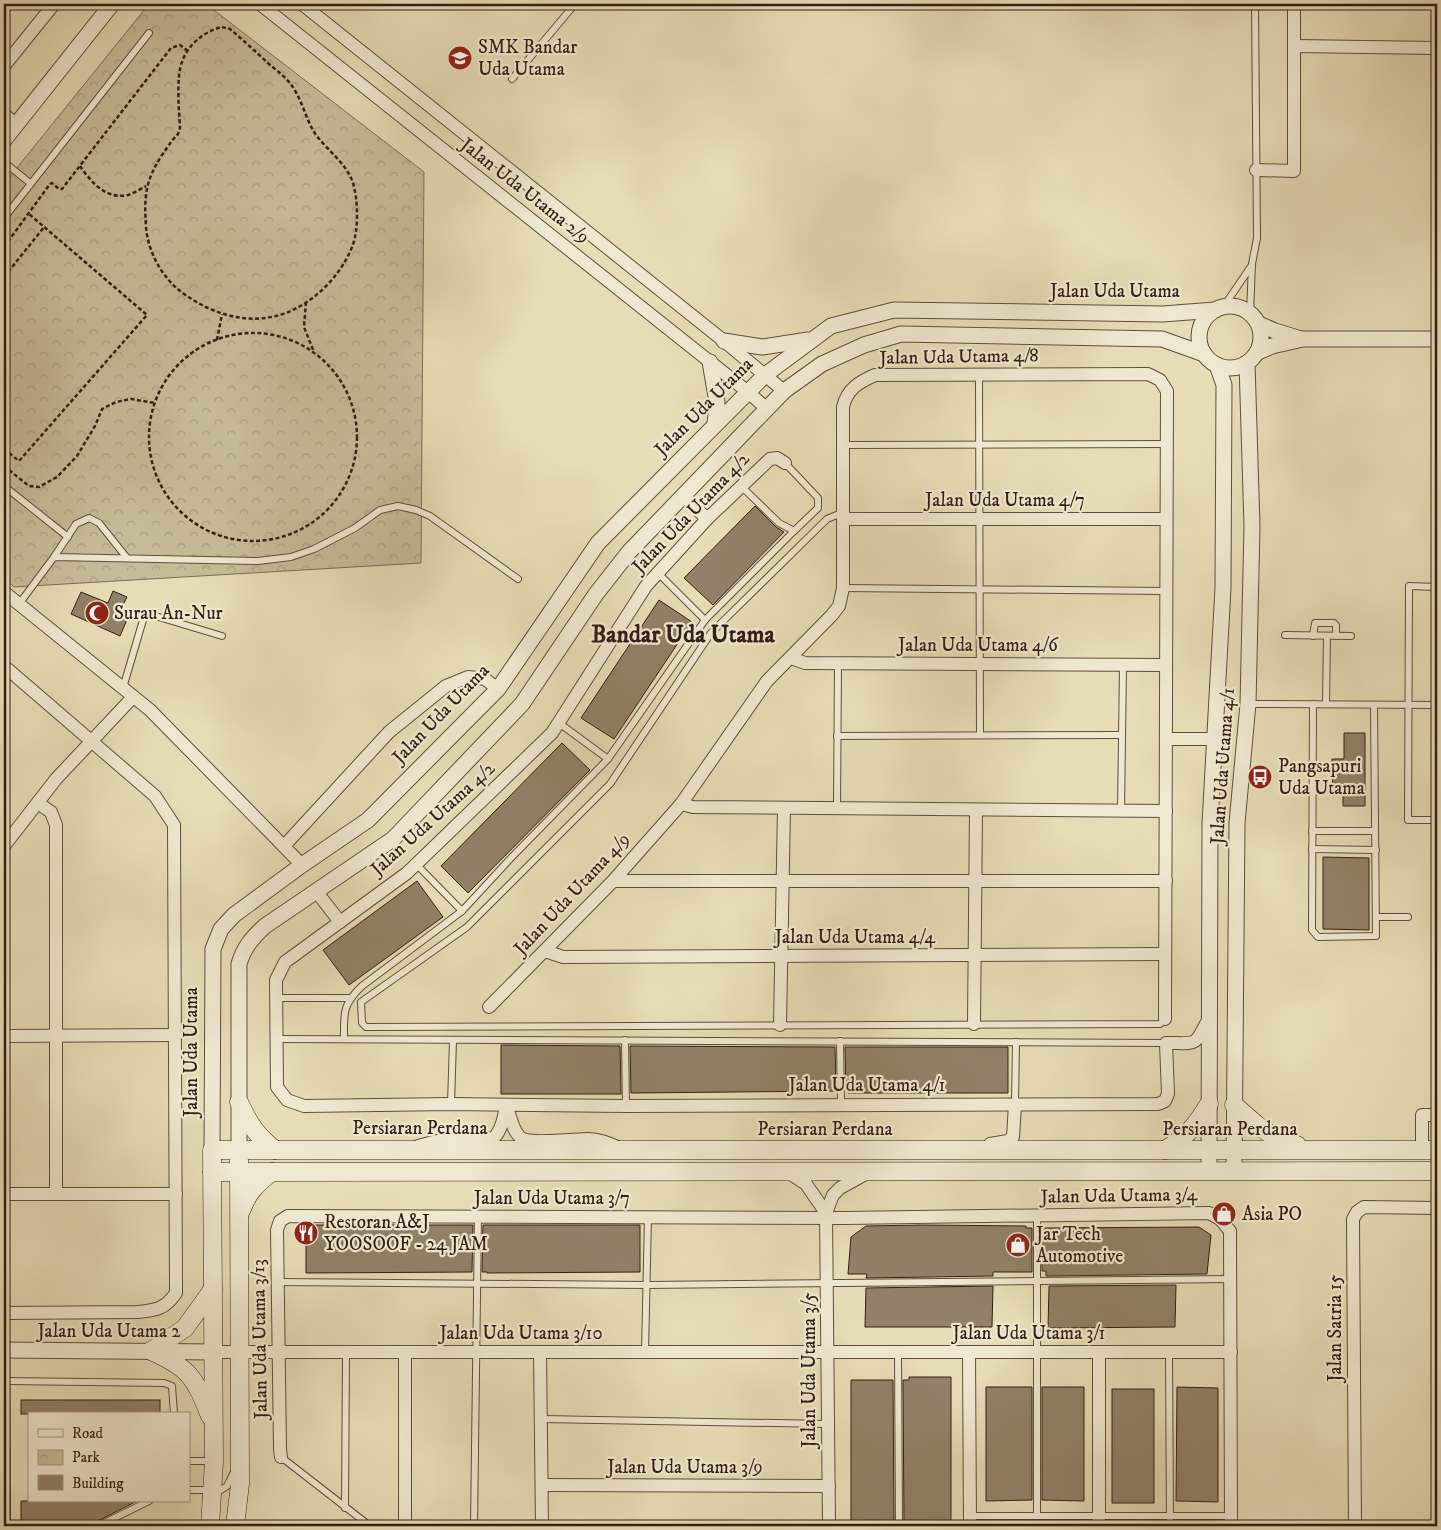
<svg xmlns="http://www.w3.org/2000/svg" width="1441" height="1530" font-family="'IM FELL DW Pica',serif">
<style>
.park{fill:url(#park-crowns);stroke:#7c6d57}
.building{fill:#908168;stroke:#321e14}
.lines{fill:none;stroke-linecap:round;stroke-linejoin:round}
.service-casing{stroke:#5f4e3c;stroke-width:8}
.minor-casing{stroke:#5f4e3c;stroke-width:14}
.tertiary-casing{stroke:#5f4e3c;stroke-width:17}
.secondary-casing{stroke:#321e14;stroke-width:19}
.path{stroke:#321e14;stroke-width:2.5;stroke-dasharray:4 2.5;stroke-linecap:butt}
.service{stroke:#efe8d0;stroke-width:6}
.minor{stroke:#efe8d0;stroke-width:12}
.tertiary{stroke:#efe8d0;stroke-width:15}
.secondary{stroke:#efe8d0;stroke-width:18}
.labels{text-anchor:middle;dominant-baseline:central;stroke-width:4.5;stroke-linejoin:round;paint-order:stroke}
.poi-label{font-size:19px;fill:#321e14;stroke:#efe8d0;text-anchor:start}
.street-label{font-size:19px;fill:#321e14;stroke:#efe8d0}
.district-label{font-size:24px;font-weight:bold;fill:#321e14;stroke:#efe8d0}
</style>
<defs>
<pattern id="park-crowns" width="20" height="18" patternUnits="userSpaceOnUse" patternTransform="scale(1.25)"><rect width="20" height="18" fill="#c7bc9a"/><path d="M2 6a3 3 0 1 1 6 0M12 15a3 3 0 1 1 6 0" fill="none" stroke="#aba184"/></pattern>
</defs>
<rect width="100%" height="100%" fill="#e6dcb6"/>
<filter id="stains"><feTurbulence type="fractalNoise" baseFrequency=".004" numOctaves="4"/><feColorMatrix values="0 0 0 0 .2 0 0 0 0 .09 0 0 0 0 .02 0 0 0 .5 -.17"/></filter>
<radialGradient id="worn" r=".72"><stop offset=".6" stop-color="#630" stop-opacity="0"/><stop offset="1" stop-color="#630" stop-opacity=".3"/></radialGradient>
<polygon class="park" points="149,4 206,4 424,172 421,563 14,587 4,578 4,184"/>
<g class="building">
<polygon points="755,506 776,527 784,532 713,605 684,578"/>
<polygon points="113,591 127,597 120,611 129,615 120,636 71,614 81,592 108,603"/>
<polygon points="659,600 692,622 614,739 581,718"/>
<polygon points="1344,733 1365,733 1365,806 1343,806 1343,793 1333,793 1332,759 1344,759"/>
<polygon points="562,743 590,770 468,893 441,866"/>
<polygon points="1323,857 1369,858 1369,930 1323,929"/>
<polygon points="417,881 443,917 349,985 323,950"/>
<polygon points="501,1045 620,1046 621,1094 501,1094"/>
<polygon points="630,1046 835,1047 836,1091 631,1093"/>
<polygon points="845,1047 1008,1047 1008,1093 848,1093 848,1091 846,1091"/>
<polygon points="306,1225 473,1225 472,1272 306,1273"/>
<polygon points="483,1225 640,1225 640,1272 487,1273 487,1272 482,1272"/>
<polygon points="922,1225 1026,1226 1026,1228 1032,1228 1032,1272 993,1272 993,1276 866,1278 867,1274 848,1274 851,1237 866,1226"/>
<polygon points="1199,1227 1211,1235 1207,1274 1050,1276 1046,1276 1046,1271 1042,1271 1042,1228"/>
<polygon points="1176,1285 1175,1327 1048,1328 1049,1286"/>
<polygon points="993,1286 992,1327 865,1327 866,1288"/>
<polygon points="909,1377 951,1377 951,1526 909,1526 909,1524 904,1524 903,1380 909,1380"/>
<polygon points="851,1380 893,1380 894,1524 851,1524"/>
<polygon points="986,1387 1032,1387 1032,1500 986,1501"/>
<polygon points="1042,1387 1084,1387 1084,1501 1042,1500"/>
<polygon points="1177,1387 1218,1388 1218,1502 1176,1501"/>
<rect x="1112" y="1389" width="42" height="114"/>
<rect x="21" y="1400" width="139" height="14"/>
<polygon points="21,1501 137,1501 88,1526 21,1526"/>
</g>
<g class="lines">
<defs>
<g id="service">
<polyline points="512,79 575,4"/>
<polyline points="4,162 30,183"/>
<polyline points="4,218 149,33"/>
<polyline points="1224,306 1252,265"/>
<polyline points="1250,313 1252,264 1257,238 1255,4"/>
<polyline points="979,375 980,735"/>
<polyline points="843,445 1167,444"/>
<polyline points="4,486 68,537"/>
<polyline points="741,486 779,523 794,531 818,508 818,498 785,463"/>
<polyline points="844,512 827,519 711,633 610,784 467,927 361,1002 362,1023 366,1027 1160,1024 1165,1019"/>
<polyline points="54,557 76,524 89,518 99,523 127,558"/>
<polyline points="658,573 705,620"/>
<polyline points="1437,587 1409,586 1408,820 1437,820"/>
<polyline points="843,588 1166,591"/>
<polyline points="19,604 54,557 258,561 291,557 314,549 355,528 380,510 398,506 416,510 430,516 518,579"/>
<polyline points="1285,635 1351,636"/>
<polyline points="1313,636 1315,623 1334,623 1336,625 1336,636"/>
<polyline points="123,688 143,620 147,615 152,615 222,636"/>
<polyline points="1249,704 1437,705"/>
<polyline points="1313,704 1312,930 1318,937 1376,936 1374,705"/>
<polyline points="1326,704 1327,636"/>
<polyline points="559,723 608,759"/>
<polyline points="837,736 1122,735"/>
<polyline points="837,809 838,663"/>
<polyline points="1121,811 1123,665"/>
<polyline points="1312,831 1375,831"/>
<polyline points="1312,849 1376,850"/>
<polyline points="416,864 462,911"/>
<polyline points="1376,917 1408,917"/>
<polyline points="276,998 350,998"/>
<polyline points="277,1039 1166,1043"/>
<path d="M344 1039C344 1013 342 1005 362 986L462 911 510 859 608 759 705 620 794 531"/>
<polyline points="625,1040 626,1106"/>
<polyline points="840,1041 841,1105"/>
<polyline points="451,1104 453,1040"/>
<polyline points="1015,1105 1016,1042"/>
<polyline points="1037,1216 1037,1516"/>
<polyline points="278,1282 647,1285 1231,1279"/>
<polyline points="6,1350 7,1526"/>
<polyline points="645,1352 648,1217"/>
<polyline points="898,1352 899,1526"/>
<polyline points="1169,1352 1170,1526"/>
<polyline points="6,1381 164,1383 172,1386 174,1414"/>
<polyline points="541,1419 828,1424"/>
<polyline points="281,1457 370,1526"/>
<polyline points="189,1461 212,1461"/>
<polyline points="189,1490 221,1490 227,1486 234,1472"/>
<polyline points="345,1508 346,1352"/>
<polyline points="970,1516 1231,1516"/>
<polyline points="98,1526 149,1501"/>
<polyline points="474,1526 478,1217"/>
</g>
<g id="minor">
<polyline points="260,4 748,392 766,408"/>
<polyline points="302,4 724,341 784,391"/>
<polyline points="1294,46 1437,48"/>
<polyline points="4,66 54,4"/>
<polyline points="4,114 16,125"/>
<polyline points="1256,170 1294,171 1294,4"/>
<path d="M785 463 777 458 770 459 707 519 646 586 552 733 407 873 285 962 276 980 277 1087 287 1100 304 1106 451 1104 626 1106 1158 1104 1165 1101 1168 1094 1166 1043C1199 1043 1194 1047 1209 1018"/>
<polyline points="683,495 707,519"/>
<polyline points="844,519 1166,519"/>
<polyline points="4,592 150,710 302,865"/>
<polyline points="791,658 805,663 1166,665"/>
<path d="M4 666 155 796 174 825 176 1293C165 1309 157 1310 138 1312L4 1313"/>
<polyline points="1166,739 1215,739"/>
<polyline points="38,803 51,812 56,825 56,1194"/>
<polyline points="681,804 693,807 1166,811"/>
<polyline points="4,846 56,779 133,697"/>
<polyline points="284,846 389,732 446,686 468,677 485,679 498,689"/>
<polyline points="613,881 1166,881"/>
<polyline points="316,891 340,922"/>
<polyline points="545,951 563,957 1165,954"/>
<path d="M489 1007 613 881 681 804 767 681 832 615 839 606 843 588V407C847 389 859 382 875 375L1148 374 1160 380 1167 391 1165 1019"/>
<polyline points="974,1024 976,810"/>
<polyline points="780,1025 784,808"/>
<polyline points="4,1036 175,1035"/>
<path d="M506 1105C510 1114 512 1130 520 1137 528 1145 575 1139 588 1139 599 1139 608 1143 617 1147"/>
<polyline points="990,1144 1008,1141 1013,1137 1015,1105"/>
<path d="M418 1146 437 1141 494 1138C502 1129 504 1117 506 1105"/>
<polyline points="1422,1150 1422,1115 1437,1115"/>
<polyline points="786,1171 806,1184 826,1213"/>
<polyline points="4,1194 176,1194"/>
<polyline points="214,1352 1231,1352"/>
<polyline points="405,1352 405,1526"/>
<polyline points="540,1352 542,1526"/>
<polyline points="969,1352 970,1526"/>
<polyline points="1099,1352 1099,1526"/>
<polyline points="281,1457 280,1449 277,1230 280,1221 288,1216 844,1218 1209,1213 1220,1219 1230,1231 1231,1526"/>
<polyline points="542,1485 829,1486"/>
<polyline points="829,1526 826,1213 833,1195 840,1188 869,1172"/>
<polyline points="1355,1526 1353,1219 1357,1212 1364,1207 1437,1208"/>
</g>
<g id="tertiary">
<polyline points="4,140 112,4"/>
<circle cx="1230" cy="337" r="31"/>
<polyline points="1259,324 1275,331 1301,339"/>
<polyline points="724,341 762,347 808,340"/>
<polyline points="1258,352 1272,346 1303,339 1437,339"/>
<polyline points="710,362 717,402 715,425"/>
<polyline points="212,1150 213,949 221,929 234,915 302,865 368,820 498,689 598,543 765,375 831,326 894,310 1163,314 1215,310"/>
<path d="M239 1150V964C244 947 252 938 265 926L393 839 522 704 596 594 629 552 784 391 822 364 864 345 901 334 1162 339 1204 354"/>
<polyline points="1209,1171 1210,824 1223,588 1224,385 1217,365"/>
<polyline points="1234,1171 1237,823 1248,704 1252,526 1247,363"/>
<polyline points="4,1350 214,1352"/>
</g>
<g id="secondary">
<path d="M239 1102C250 1125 255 1134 275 1150"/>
<polyline points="1234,1105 1257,1125 1276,1138 1297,1145"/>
<path d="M1165 1150C1187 1136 1195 1127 1209 1104"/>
<polyline points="212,1172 1437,1171"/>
<path d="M241 1211C248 1192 256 1184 272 1172"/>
<path d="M151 1351C190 1368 195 1378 210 1416"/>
<polyline points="151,1351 185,1328 213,1289"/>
<polyline points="210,1526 214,1461 212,1150 1437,1150"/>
<polyline points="235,1526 240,1484 239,1160"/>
</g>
</defs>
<use href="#service" class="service-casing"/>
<use href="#minor" class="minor-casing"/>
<use href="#tertiary" class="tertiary-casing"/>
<use href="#secondary" class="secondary-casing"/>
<g class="path">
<path d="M222 27 230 29C243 40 256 52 269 64 276 70 283 75 289 82 302 97 305 119 316 135 328 151 347 164 353 183 358 199 359 231 352 247 340 278 309 308 276 316 243 324 211 313 184 294 163 279 148 253 146 227 144 197 145 181 162 155 167 148 171 141 178 134L180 128C179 111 176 77 182 62 188 44 205 31 222 27Z"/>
<path d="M80 166C91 182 106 200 128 195 134 193 141 189 146 186"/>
<polyline points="4,247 50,184 52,183 59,189 62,189 171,48 180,45 188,51"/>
<polyline points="4,277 45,226"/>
<polyline points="306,302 304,327 314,352"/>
<circle cx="253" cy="437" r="104"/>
<polyline points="217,340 222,314"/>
<polyline points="4,449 19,461 147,315 29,214"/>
<polyline points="4,466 29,486 39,487 57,477 77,456 95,426 102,409 116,402 131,399 155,403"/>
</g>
<use href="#service" class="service"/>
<use href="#minor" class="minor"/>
<use href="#tertiary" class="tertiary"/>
<use href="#secondary" class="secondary"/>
</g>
<defs>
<symbol id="school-disc" viewBox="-11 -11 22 22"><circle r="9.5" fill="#8f2418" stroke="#efe8d0"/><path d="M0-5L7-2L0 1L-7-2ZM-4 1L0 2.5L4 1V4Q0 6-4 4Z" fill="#fff"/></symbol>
<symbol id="mosque-disc" viewBox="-11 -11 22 22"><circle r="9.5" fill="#8f2418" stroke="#efe8d0"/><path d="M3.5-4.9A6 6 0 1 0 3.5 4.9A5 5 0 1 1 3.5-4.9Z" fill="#fff"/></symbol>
<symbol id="bus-disc" viewBox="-11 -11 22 22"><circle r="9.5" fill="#8f2418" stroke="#efe8d0"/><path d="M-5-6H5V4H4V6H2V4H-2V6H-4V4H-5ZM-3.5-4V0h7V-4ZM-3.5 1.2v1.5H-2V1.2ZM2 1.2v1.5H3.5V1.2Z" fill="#fff"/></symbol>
<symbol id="shop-disc" viewBox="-11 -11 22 22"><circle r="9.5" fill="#8f2418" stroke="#efe8d0"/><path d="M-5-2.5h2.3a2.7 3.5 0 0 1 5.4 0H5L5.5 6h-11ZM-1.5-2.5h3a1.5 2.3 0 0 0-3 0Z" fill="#fff"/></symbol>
<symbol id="restaurant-disc" viewBox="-11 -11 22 22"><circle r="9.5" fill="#8f2418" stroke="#efe8d0"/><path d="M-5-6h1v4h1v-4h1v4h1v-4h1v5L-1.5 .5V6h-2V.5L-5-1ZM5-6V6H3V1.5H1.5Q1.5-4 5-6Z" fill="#fff"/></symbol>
</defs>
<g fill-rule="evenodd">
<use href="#school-disc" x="446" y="44" width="28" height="28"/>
<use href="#mosque-disc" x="83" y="599" width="28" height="28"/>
<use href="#bus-disc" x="1246" y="763" width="28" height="28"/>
<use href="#shop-disc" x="1210" y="1200" width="28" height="28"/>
<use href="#restaurant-disc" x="292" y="1219" width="28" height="28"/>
<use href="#shop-disc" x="1004" y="1231" width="28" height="28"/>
</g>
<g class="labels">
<g class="poi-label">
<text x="478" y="47">SMK Bandar<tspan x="478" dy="22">Uda Utama</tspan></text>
<text x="114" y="613">Surau An-Nur</text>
<text x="1278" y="766">Pangsapuri<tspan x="1278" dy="22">Uda Utama</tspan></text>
<text x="1242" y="1214">Asia PO</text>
<text x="324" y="1222">Restoran A&amp;J<tspan x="324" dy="22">YOOSOOF - 24 JAM</tspan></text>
<text x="1036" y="1234">Jar Tech<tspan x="1036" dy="22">Automotive</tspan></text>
</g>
<g class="street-label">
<text transform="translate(525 191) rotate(38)">Jalan Uda Utama 2/9</text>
<text x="1115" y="291">Jalan Uda Utama</text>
<text transform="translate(959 357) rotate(-1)">Jalan Uda Utama 4/8</text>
<text transform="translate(704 407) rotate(-45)">Jalan Uda Utama</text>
<text x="1005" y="500">Jalan Uda Utama 4/7</text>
<text transform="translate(691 513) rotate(-46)">Jalan Uda Utama 4/2</text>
<text x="978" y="645">Jalan Uda Utama 4/6</text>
<text transform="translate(441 714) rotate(-46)">Jalan Uda Utama</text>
<text transform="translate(1223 766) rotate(-86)">Jalan Uda Utama 4/1</text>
<text transform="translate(433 819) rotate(-42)">Jalan Uda Utama 4/2</text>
<text transform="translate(572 894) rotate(-47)">Jalan Uda Utama 4/9</text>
<text x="855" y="937">Jalan Uda Utama 4/4</text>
<text transform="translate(191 1052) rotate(-90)">Jalan Uda Utama</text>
<text x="867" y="1085">Jalan Uda Utama 4/1</text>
<text x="420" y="1128">Persiaran Perdana</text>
<text x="825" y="1129">Persiaran Perdana</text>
<text x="1230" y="1129">Persiaran Perdana</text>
<text transform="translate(1119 1196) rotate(-1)">Jalan Uda Utama 3/4</text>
<text x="552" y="1198">Jalan Uda Utama 3/7</text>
<text transform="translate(1335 1328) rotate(-90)">Jalan Satria 15</text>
<text x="109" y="1331">Jalan Uda Utama 2</text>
<text x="521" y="1333">Jalan Uda Utama 3/10</text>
<text x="1029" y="1333">Jalan Uda Utama 3/1</text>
<text transform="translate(260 1339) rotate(-91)">Jalan Uda Utama 3/13</text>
<text transform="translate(809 1370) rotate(-90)">Jalan Uda Utama 3/5</text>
<text x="685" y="1467">Jalan Uda Utama 3/9</text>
</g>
<g class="district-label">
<text x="683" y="635">Bandar Uda Utama</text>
</g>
</g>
<rect width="1441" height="1530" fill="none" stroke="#e6dcb6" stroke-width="20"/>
<rect x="5" y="5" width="1431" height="1520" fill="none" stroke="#321e14" stroke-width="2.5"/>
<rect x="10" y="10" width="1421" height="1510" fill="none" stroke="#321e14"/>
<rect x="28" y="1412" width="162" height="90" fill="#efe8d0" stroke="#a39785"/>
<rect x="38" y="1429" width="25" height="8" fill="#efe8d0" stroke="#a39785"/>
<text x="72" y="1438" font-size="15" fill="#321e14">Road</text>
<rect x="38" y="1450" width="25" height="15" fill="url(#park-crowns)" stroke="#a39785"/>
<text x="72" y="1462" font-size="15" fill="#321e14">Park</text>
<rect x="38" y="1475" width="25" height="15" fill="#908168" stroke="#a39785"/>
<text x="72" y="1488" font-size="15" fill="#321e14">Building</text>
<rect width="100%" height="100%" filter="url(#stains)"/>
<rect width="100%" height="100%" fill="url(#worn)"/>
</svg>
